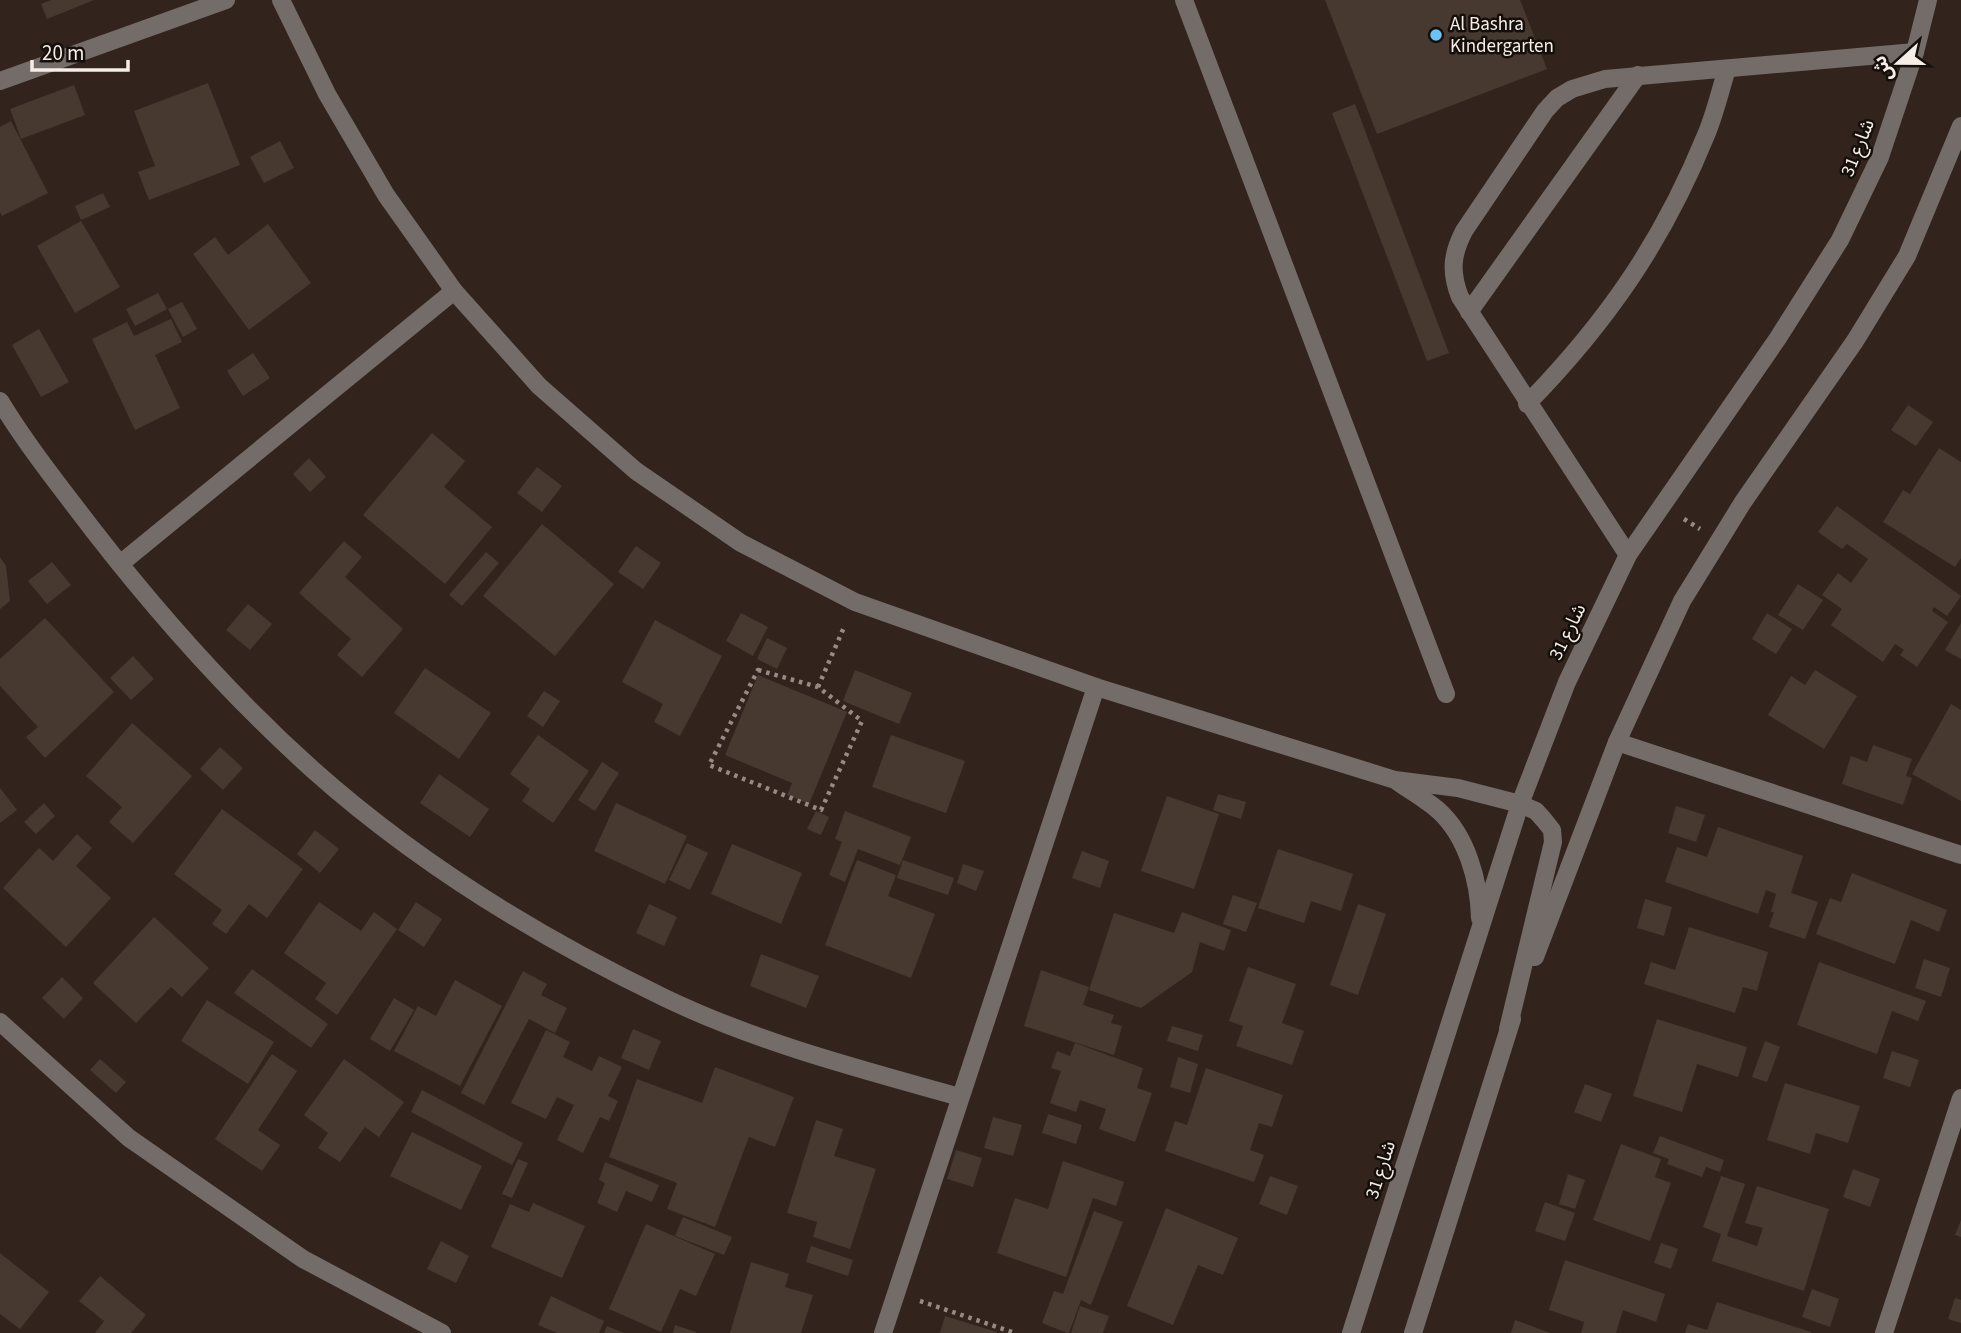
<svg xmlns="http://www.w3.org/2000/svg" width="1961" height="1333" font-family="'Source Sans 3','Noto Sans Arabic',sans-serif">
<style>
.building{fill:#473830}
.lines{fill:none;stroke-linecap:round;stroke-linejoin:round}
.path{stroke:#978b85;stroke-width:4.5;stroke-dasharray:3.5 5;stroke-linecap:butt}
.minor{stroke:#746c68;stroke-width:18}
.poi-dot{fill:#6ac3f1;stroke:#150f0b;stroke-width:2.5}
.labels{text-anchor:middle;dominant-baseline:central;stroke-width:5;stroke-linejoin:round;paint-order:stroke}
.poi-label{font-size:19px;fill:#f6ede7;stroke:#150f0b;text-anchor:start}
.street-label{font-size:19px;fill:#f6ede7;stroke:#150f0b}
</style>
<rect width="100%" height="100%" fill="#32241c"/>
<g class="building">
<polygon points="51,0 94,0 47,19 41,4"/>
<polygon points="1325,0 1520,0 1547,69 1377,134"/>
<polygon points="208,83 240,165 149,200 138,172 155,166 134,111"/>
<polygon points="74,85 85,115 21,139 10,109"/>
<polygon points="1355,104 1449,353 1427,361 1332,113"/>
<polygon points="11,121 48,193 2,216 0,212 0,127"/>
<polygon points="280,141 294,168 264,183 250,157"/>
<polygon points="103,193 110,207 81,220 75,206"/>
<polygon points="81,221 120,287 75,313 37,246"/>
<polygon points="268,224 311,283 249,330 193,254 215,237 228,255"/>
<polygon points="158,293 167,309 135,326 126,309"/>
<polygon points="182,302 197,329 183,337 168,309"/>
<polygon points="171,319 182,342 155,355 180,408 135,430 92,339 127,322 134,336"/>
<polygon points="39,329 69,382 41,397 12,345"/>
<polygon points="253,353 270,378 243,396 227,371"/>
<polygon points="1908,405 1933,422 1916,446 1891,430"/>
<polygon points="432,433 465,461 444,487 492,527 445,584 363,515"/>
<polygon points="1939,448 1961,462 1961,558 1955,567 1883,522 1903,490 1910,494"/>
<polygon points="309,458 326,477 310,492 293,474"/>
<polygon points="537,467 562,486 542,512 517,493"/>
<polygon points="1837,506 1961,596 1947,616 1934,607 1932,611 1948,622 1917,667 1900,655 1904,650 1895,644 1883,662 1831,625 1842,609 1822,595 1838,573 1851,583 1868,559 1847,544 1842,549 1818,532"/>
<polygon points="542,524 614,584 555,656 483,596"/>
<polygon points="344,541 362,557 345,577 403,629 362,677 337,655 351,639 299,593"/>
<polygon points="636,546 661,563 643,589 618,572"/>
<polygon points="486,552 499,563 462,606 449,595"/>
<polygon points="0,557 6,566 10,601 0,609"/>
<polygon points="52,562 71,585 47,604 28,581"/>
<polygon points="1798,584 1823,600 1803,630 1778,615"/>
<polygon points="248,604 272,624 250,650 226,630"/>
<polygon points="741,613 768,627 753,656 726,641"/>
<polygon points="1767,613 1792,629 1776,654 1752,639"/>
<polygon points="45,618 114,692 45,758 26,737 38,727 0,686 0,659"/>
<polygon points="655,620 722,656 680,736 654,722 663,704 622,682"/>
<polygon points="1961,623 1961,659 1945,650"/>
<polygon points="767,638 787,648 777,669 757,659"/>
<polygon points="133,656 154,679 131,700 110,678"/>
<polygon points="425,668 491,713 459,759 394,713"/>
<polygon points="855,670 912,693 899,724 843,701"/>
<polygon points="1815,670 1857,696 1824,749 1768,715 1791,676 1805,685"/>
<polygon points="758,675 847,712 809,804 787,795 792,783 725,755"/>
<polygon points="544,691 560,701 543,727 527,716"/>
<polygon points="1951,704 1961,710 1961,801 1912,774"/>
<polygon points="132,723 192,776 133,843 109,822 122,807 86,776"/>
<polygon points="538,735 589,771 553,823 522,801 530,789 510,774"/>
<polygon points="891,735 965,761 946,813 872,787"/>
<polygon points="1873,745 1912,759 1906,776 1912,778 1903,805 1842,784 1851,756 1867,762"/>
<polygon points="220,747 243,768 223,790 200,769"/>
<polygon points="602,762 619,773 595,811 578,800"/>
<polygon points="439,774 489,809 470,837 420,803"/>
<polygon points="0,788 17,810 0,823"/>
<polygon points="1218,794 1246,802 1241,819 1213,810"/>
<polygon points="1167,796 1219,814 1194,889 1141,871"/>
<polygon points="44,803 55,816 36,834 24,822"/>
<polygon points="616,803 687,836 665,884 594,851"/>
<polygon points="1676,806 1705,815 1696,842 1668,833"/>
<polygon points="222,809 303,869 267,918 249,904 226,934 212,924 222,910 174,874"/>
<polygon points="816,811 829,817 821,835 807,829"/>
<polygon points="845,811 911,837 900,865 858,849 845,882 829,875 842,842 835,839"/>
<polygon points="1718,827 1803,856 1791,893 1818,902 1805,939 1769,927 1774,912 1771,912 1776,894 1766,890 1758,914 1665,882 1677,847 1707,857"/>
<polygon points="315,830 339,849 320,873 297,854"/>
<polygon points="77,834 92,848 76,866 111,898 66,947 3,888 39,848 53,861"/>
<polygon points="687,843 708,853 690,890 669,880"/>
<polygon points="732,844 802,873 781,924 711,894"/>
<polygon points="1278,849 1353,874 1341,911 1311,901 1304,923 1258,908"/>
<polygon points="1082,851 1109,861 1100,888 1072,878"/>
<polygon points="857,860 896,875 888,896 935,914 911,978 825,945"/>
<polygon points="903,860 954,878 948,895 897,878"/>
<polygon points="963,864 984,871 976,891 957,883"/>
<polygon points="1852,873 1947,910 1939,932 1911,920 1895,964 1816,934 1830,898 1841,902"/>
<polygon points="1233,895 1257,903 1246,932 1223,924"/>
<polygon points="1645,899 1672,907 1664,936 1637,928"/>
<polygon points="319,902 361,931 374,912 397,929 337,1015 315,999 326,983 284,953"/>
<polygon points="416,902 442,919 424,947 398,930"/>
<polygon points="649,904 677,917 664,946 636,933"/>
<polygon points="1358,904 1386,914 1358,995 1330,985"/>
<polygon points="1182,912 1231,930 1224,951 1200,942 1192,972 1141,1008 1089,990 1114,913 1174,933"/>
<polygon points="154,917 209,968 182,997 171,987 136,1023 93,983"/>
<polygon points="1689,927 1768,952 1757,991 1743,987 1735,1013 1644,984 1651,962 1675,970"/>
<polygon points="761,954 819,976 806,1008 750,986"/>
<polygon points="1924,959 1950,968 1941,997 1915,988"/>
<polygon points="1819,962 1926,1001 1918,1021 1892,1011 1877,1054 1797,1025"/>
<polygon points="1248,967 1296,984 1282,1023 1304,1031 1292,1065 1236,1046 1243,1026 1229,1021"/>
<polygon points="252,969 328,1024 311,1048 234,993"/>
<polygon points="1041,970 1089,987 1083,1005 1114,1015 1111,1023 1122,1026 1114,1055 1024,1026"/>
<polygon points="523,971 547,984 541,995 567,1008 555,1033 529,1019 484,1105 461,1093"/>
<polygon points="62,977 83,998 64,1019 42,998"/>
<polygon points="455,980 502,1006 460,1086 394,1051 418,1006 436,1016"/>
<polygon points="394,998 414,1010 390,1051 370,1039"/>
<polygon points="207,1000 274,1042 248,1084 181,1041"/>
<polygon points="1657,1019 1747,1047 1738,1077 1697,1064 1682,1112 1633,1096"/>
<polygon points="1172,1026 1203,1035 1198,1051 1167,1041"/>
<polygon points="633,1029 661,1041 649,1070 621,1058"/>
<polygon points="546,1030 570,1042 563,1057 592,1071 599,1056 622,1067 608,1096 618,1101 609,1121 600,1117 583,1153 557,1140 574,1105 557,1097 546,1119 511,1103"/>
<polygon points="1765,1041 1780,1047 1767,1082 1752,1077"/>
<polygon points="1075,1043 1143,1068 1137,1088 1152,1093 1135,1142 1099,1129 1106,1109 1080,1100 1076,1112 1050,1103 1061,1071 1051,1068 1057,1051 1070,1056"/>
<polygon points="1892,1051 1919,1060 1910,1087 1883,1078"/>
<polygon points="272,1054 297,1071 258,1130 280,1145 262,1171 215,1139"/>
<polygon points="1178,1057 1198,1064 1190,1093 1170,1087"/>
<polygon points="100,1059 126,1082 116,1093 90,1070"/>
<polygon points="344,1059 404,1102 379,1137 365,1127 340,1162 318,1148 328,1133 304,1115"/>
<polygon points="715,1067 794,1097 775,1147 749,1137 715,1227 667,1209 677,1183 609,1157 637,1079 702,1103"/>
<polygon points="1206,1068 1283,1095 1272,1127 1259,1123 1250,1150 1264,1155 1254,1182 1165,1151 1175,1121 1187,1125"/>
<polygon points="1785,1083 1860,1106 1848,1143 1816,1133 1810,1154 1767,1140"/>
<polygon points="1585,1084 1612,1094 1601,1122 1574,1112"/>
<polygon points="422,1090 523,1143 512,1165 411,1112"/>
<polygon points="1048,1114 1082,1125 1076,1144 1042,1133"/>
<polygon points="993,1117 1022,1125 1013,1156 984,1148"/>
<polygon points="816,1120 843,1129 834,1156 876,1169 850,1249 813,1237 817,1222 787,1213"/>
<polygon points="412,1132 482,1166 461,1210 390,1176"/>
<polygon points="1660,1136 1724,1160 1720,1172 1706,1167 1702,1177 1667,1164 1669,1159 1653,1153"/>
<polygon points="1621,1144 1661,1159 1655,1177 1671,1183 1650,1241 1593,1220"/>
<polygon points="956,1150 982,1158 973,1187 947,1179"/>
<polygon points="518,1159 528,1163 512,1198 502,1194"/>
<polygon points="1063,1161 1124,1182 1116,1206 1093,1198 1066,1277 997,1253 1015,1198 1048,1209"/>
<polygon points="605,1162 659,1185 652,1202 626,1191 617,1212 597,1203 605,1183 599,1180"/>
<polygon points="1853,1169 1880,1179 1870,1207 1843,1197"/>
<polygon points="1568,1174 1585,1180 1575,1209 1559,1204"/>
<polygon points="1270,1176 1298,1186 1287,1215 1259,1204"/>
<polygon points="1721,1176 1745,1184 1727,1236 1757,1246 1763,1228 1745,1223 1757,1186 1829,1209 1804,1291 1712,1261 1721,1234 1703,1227"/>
<polygon points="1545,1202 1575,1213 1565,1241 1535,1231"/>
<polygon points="533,1203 585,1226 562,1278 491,1247 510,1204 529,1212"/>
<polygon points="1166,1208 1238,1238 1223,1275 1198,1265 1173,1325 1127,1306"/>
<polygon points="1094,1211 1123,1222 1091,1305 1081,1300 1069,1333 1067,1333 1042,1323 1054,1291 1063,1294"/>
<polygon points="683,1217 732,1237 724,1255 675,1236"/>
<polygon points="1961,1220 1961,1237 1955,1235"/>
<polygon points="646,1224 715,1254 696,1296 680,1289 661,1332 609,1309"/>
<polygon points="441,1241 469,1256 456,1283 427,1269"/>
<polygon points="1661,1243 1678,1249 1671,1269 1654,1263"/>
<polygon points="811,1246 853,1260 848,1276 806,1262"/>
<polygon points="0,1253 49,1292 20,1329 0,1314"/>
<polygon points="1565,1260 1665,1294 1656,1322 1623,1310 1616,1333 1581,1333 1584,1322 1549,1310"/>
<polygon points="751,1262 789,1274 785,1287 813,1295 801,1333 730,1333"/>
<polygon points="100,1276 146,1315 131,1333 95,1333 104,1321 79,1301"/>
<polygon points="1812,1289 1839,1299 1830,1327 1802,1317"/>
<polygon points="551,1296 604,1321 599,1333 557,1333 538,1325"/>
<polygon points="1955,1298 1961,1300 1961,1323 1948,1319"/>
<polygon points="1717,1302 1811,1332 1811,1333 1685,1333 1688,1324 1707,1330"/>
<polygon points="1080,1306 1109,1316 1103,1333 1071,1333"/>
<polygon points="945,1316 997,1332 997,1333 940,1333"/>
<polygon points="1515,1320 1550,1333 1511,1333"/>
<polygon points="675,1325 696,1332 696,1333 673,1333"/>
<polygon points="607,1326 624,1333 604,1333"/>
</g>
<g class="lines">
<g class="path">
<polyline points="1684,519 1700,529"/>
<polygon points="758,670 818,687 862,721 821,810 709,765"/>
<polyline points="818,687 845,625"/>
<polyline points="920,1301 1015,1333"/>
</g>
<g class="minor">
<polyline points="281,0 327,94 386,195 454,291 539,386 636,471 741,543 855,602 1096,687 1395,780 1458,788 1520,804 1536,811 1544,820 1552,830 1553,842 1508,1029"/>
<polyline points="1184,0 1446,694"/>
<polyline points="0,81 226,0"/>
<polyline points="1469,312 1638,75"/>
<path d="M0 401C28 447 61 488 93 530 159 615 232 697 312 769 415 861 540 938 665 998 759 1043 860 1069 960 1097"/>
<path d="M1527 404C1607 322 1663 241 1706 135 1715 114 1720 91 1727 69"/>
<path d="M1628 555 1460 297C1450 272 1452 254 1464 231L1545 111 1557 98 1572 89 1605 79 1915 52"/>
<polyline points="120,564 454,291"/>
<polyline points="1617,742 1961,855"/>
<path d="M1398 782C1411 791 1426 800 1438 810 1467 836 1479 881 1480 918"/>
<polyline points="1535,957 1617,742 1682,601 1743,502 1855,341 1907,256 1961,126"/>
<polyline points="0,1022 129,1138 303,1259 442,1333"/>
<polyline points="883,1333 1096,687"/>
<polyline points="1351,1333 1520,804 1567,682 1628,555 1778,338 1840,240 1880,157 1915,52 1928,0"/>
<polyline points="1413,1333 1512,1019"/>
<polyline points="1884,1333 1961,1098"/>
</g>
</g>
<circle class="poi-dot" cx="1436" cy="35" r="7"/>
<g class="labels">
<g class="poi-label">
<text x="1450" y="24">Al Bashra<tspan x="1450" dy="22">Kindergarten</tspan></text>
</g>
<g class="street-label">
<text transform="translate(1858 148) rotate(-68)">شارع 31</text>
<text transform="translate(1568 632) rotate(-64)">شارع 31</text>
<text transform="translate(1381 1170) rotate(-72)">شارع 31</text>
</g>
</g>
<g transform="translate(1898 63) rotate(249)" stroke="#150f0b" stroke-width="5" paint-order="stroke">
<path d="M0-5L12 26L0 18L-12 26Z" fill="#f6ede7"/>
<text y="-10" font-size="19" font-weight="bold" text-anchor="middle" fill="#f6ede7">ش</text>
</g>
<path d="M32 60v10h96v-10" fill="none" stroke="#f6ede7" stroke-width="3.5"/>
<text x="42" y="60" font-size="21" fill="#f6ede7" stroke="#150f0b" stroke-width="5" paint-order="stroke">20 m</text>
</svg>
